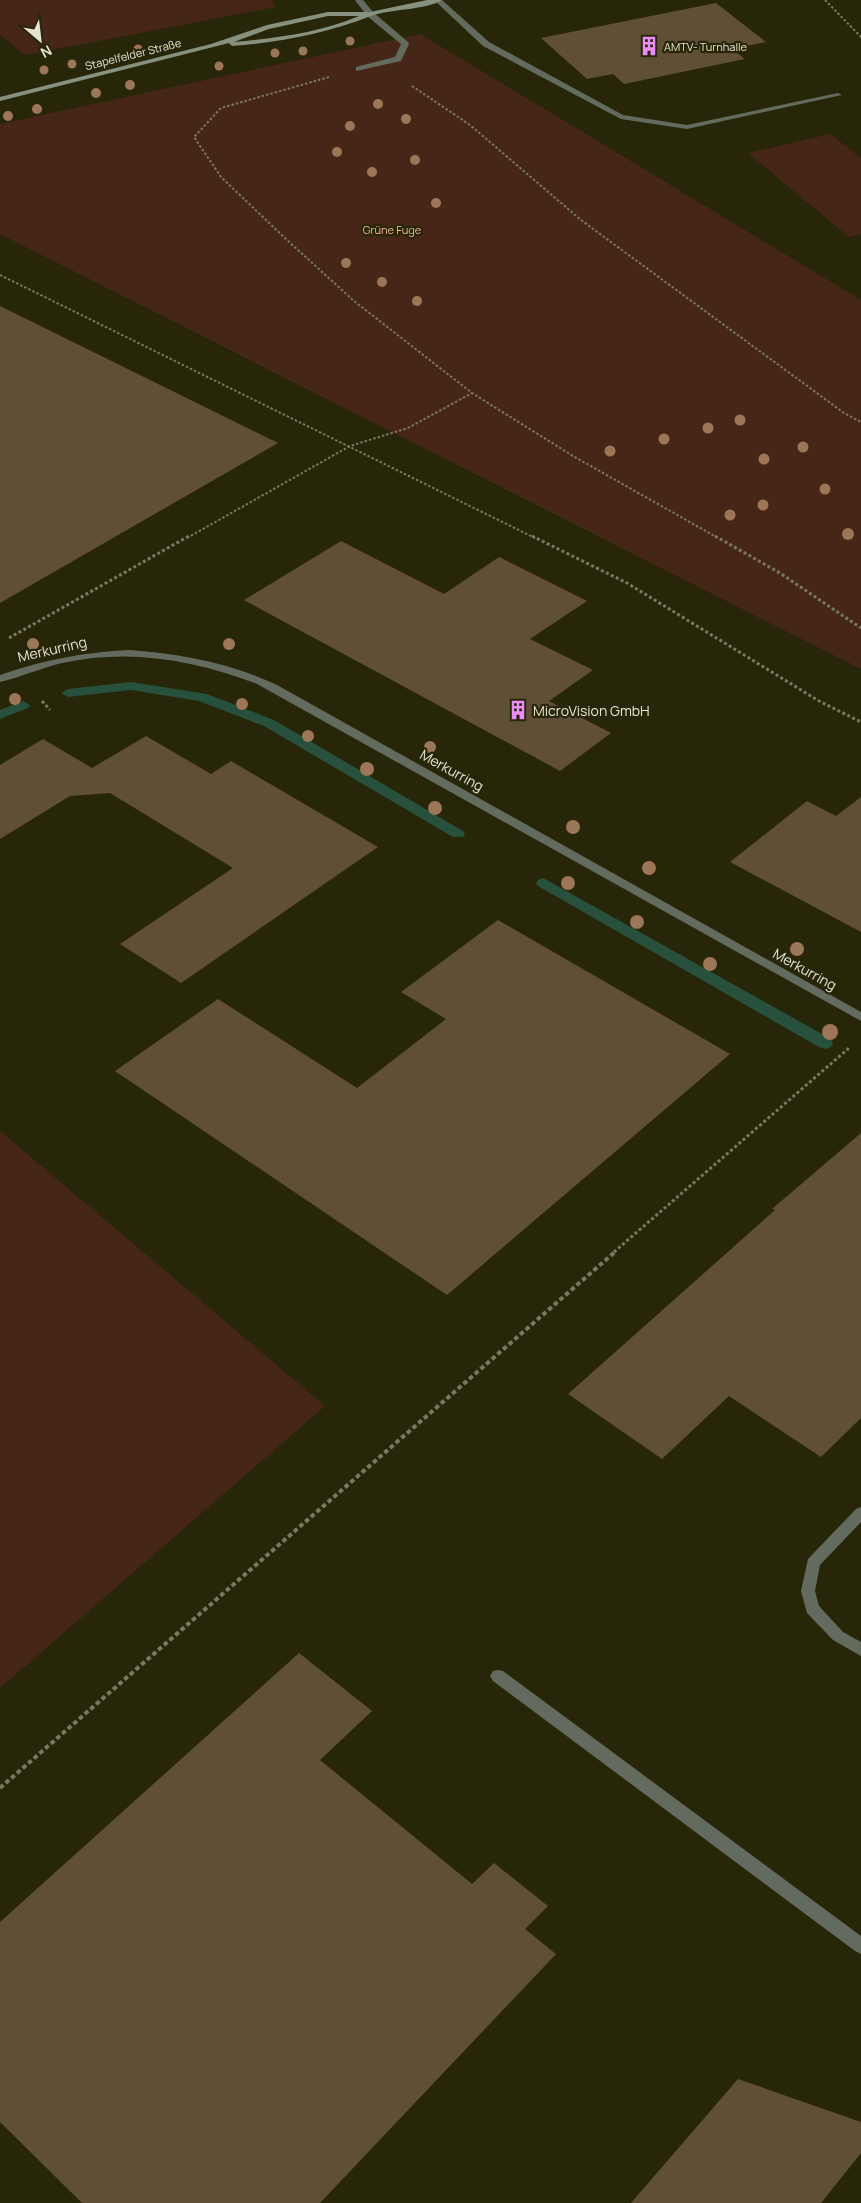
<svg xmlns="http://www.w3.org/2000/svg" width="861" height="2203" font-family="Manrope,sans-serif">
<style>
.green{fill:#462717}
.lines{fill:none;stroke-linecap:round;stroke-linejoin:round}
.stream{fill:#27513d;fill-rule:evenodd}
.building{fill:#614f35}
.path-far2{stroke:#7a7860;stroke-width:2;stroke-dasharray:2.5 2;stroke-linecap:butt}
.path-far1{stroke:#7a7860;stroke-width:3;stroke-dasharray:3 2.5;stroke-linecap:butt}
.path{stroke:#7a7860;stroke-width:4;stroke-dasharray:4.5 3;stroke-linecap:butt}
.lane{fill:#636a5e;fill-rule:evenodd}
.street{fill:#636a5e;fill-rule:evenodd}
.secondary{fill:#86927f;fill-rule:evenodd}
.tree{fill:#9c7656}
.labels{text-anchor:middle;dominant-baseline:central;stroke-width:4.5;stroke-linejoin:round;paint-order:stroke}
.far-poi-label{font-size:11px;fill:#e5e4d3;stroke:#282608;text-anchor:start}
.far-street-label{font-size:11px;fill:#e5e4d3;stroke:#282608}
.far-park-label{font-size:11px;fill:#fab896;stroke:#282608}
.street-label{font-size:14px;fill:#e5e4d3;stroke:#282608}
.poi-label{font-size:14px;fill:#e5e4d3;stroke:#282608;text-anchor:start}
</style>
<rect width="100%" height="100%" fill="#282608"/>
<g class="green">
<polygon points="0,0 272,0 276,7 25,55 0,35"/>
<polygon points="420,34 861,300 861,669 0,234 0,124"/>
<polygon points="830,134 861,158 861,234 849,237 748,153"/>
<polygon points="0,1131 325,1406 0,1688"/>
</g>
<g class="lines">
<g class="stream">
<polygon points="131,682 207,694 274,720 463,831 465,834 463,837 453,837 264,726 199,701 131,690 68,697 61,693 68,689"/>
<polygon points="23,701 30,705 28,708 0,719 0,710"/>
<polygon points="543,878 831,1039 833,1043 831,1047 825,1049 819,1047 538,886 536,883 538,880"/>
</g>
</g>
<g class="building">
<polygon points="716,3 766,42 732,49 745,59 624,84 613,74 587,79 541,38"/>
<polygon points="0,306 278,443 0,603"/>
<polygon points="341,541 444,594 499,557 587,601 530,639 593,670 549,701 611,733 560,771 244,600"/>
<polygon points="146,736 211,774 231,761 378,847 181,983 120,944 233,868 110,793 70,796 0,839 0,765 43,739 92,768"/>
<polygon points="861,797 861,932 730,862 807,801 836,816"/>
<polygon points="498,920 730,1054 447,1295 115,1071 218,999 357,1088 446,1019 401,992"/>
<polygon points="861,1133 861,1418 821,1457 729,1396 662,1459 568,1394 775,1210 772,1209"/>
<polygon points="299,1653 372,1711 320,1760 472,1884 494,1863 548,1906 525,1929 556,1954 320,2203 82,2203 0,2122 0,1922"/>
<polygon points="738,2079 861,2122 861,2153 821,2203 631,2203"/>
</g>
<g class="lines">
<g class="path-far2">
<polyline points="825,0 861,37"/>
<polyline points="329,77 221,108 194,137 221,177 287,240 354,301 472,393 573,456 718,538"/>
<polyline points="412,86 470,125 581,220 844,413 861,422"/>
<polyline points="0,275 535,538"/>
<polyline points="187,538 350,446 408,428 472,393"/>
</g>
<g class="path-far1">
<polyline points="532,536 627,583 819,701 861,722"/>
<polyline points="715,536 780,573 861,628"/>
<polyline points="9,638 189,536"/>
<polyline points="42,701 50,710"/>
<polyline points="614,1252 849,1048"/>
</g>
<polyline class="path" points="0,1788 616,1251"/>
<g class="lane">
<polygon points="355,0 363,0 373,12 408,42 409,44 401,61 356,71 356,67 395,57 401,44 367,16"/>
<polygon points="434,0 442,0 489,42 623,115 687,125 838,93 842,95 687,129 621,119 483,46"/>
<polygon points="861,1507 861,1522 820,1565 815,1591 819,1606 843,1632 861,1642 861,1656 833,1640 807,1613 801,1591 808,1559 856,1509"/>
<polygon points="498,1670 503,1671 861,1936 861,1954 855,1951 493,1681 490,1676 493,1671"/>
</g>
<path class="street" d="M130 650C181 654 231 663 277 685L861 1012V1021L257 684C195 660 129 648 62 663 41 668 21 677 0 682V675C43 660 85 652 130 650Z"/>
<path class="secondary" d="M427 0H442C427 10 389 9 371 16 324 34 282 42 232 46L229 43 0 101V97L211 44 267 25 328 12H370ZM328 16H359C319 33 276 38 234 42L269 29Z"/>
</g>
<g class="tree">
<circle cx="350" cy="41" r="4.5"/>
<circle cx="138" cy="49" r="4.5"/>
<circle cx="303" cy="51" r="4.5"/>
<circle cx="275" cy="53" r="4.5"/>
<circle cx="72" cy="64" r="4.5"/>
<circle cx="219" cy="66" r="4.5"/>
<circle cx="44" cy="70" r="4.5"/>
<circle cx="130" cy="85" r="5"/>
<circle cx="96" cy="93" r="5"/>
<circle cx="378" cy="104" r="5"/>
<circle cx="37" cy="109" r="5"/>
<circle cx="8" cy="116" r="5"/>
<circle cx="406" cy="119" r="5"/>
<circle cx="350" cy="126" r="5"/>
<circle cx="337" cy="152" r="5"/>
<circle cx="415" cy="160" r="5"/>
<circle cx="372" cy="172" r="5"/>
<circle cx="436" cy="203" r="5"/>
<circle cx="346" cy="263" r="5"/>
<circle cx="382" cy="282" r="5"/>
<circle cx="417" cy="301" r="5"/>
<circle cx="740" cy="420" r="5.5"/>
<circle cx="708" cy="428" r="5.5"/>
<circle cx="664" cy="439" r="5.5"/>
<circle cx="803" cy="447" r="5.5"/>
<circle cx="610" cy="451" r="5.5"/>
<circle cx="764" cy="459" r="5.5"/>
<circle cx="825" cy="489" r="5.5"/>
<circle cx="763" cy="505" r="5.5"/>
<circle cx="730" cy="515" r="5.5"/>
<circle cx="848" cy="534" r="6"/>
<circle cx="33" cy="644" r="6"/>
<circle cx="229" cy="644" r="6"/>
<circle cx="15" cy="699" r="6"/>
<circle cx="242" cy="704" r="6"/>
<circle cx="308" cy="736" r="6"/>
<circle cx="430" cy="747" r="6"/>
<circle cx="367" cy="769" r="7"/>
<circle cx="435" cy="808" r="7"/>
<circle cx="573" cy="827" r="7"/>
<circle cx="649" cy="868" r="7"/>
<circle cx="568" cy="883" r="7"/>
<circle cx="637" cy="922" r="7"/>
<circle cx="797" cy="949" r="7"/>
<circle cx="710" cy="964" r="7"/>
<circle cx="830" cy="1032" r="8"/>
</g>
<defs>
<symbol id="building-bare" viewBox="-9 -9 18 18"><path d="M-4-6H4V6H1V3H-1V6H-4ZM-2.5-4.3h1.7v1.8h-1.7ZM.8-4.3h1.7v1.8H.8ZM-2.5-1h1.7V.8h-1.7ZM.8-1h1.7V.8H.8Z" fill="#ec8cfa" stroke="#282608" stroke-width="2.5" paint-order="stroke"/></symbol>
</defs>
<g fill-rule="evenodd">
<use href="#building-bare" x="635" y="32" width="28" height="28"/>
<use href="#building-bare" x="504" y="696" width="28" height="28"/>
</g>
<g class="labels">
<g class="far-poi-label">
<text x="664" y="46">AMTV- Turnhalle</text>
</g>
<g class="far-street-label">
<text transform="translate(133 54) rotate(-14)">Stapelfelder Straße</text>
</g>
<g class="far-park-label">
<text x="392" y="229">Grüne Fuge</text>
</g>
<g class="street-label">
<text transform="translate(52 649) rotate(-13)">Merkurring</text>
<text transform="translate(452 770) rotate(29)">Merkurring</text>
<text transform="translate(805 969) rotate(29)">Merkurring</text>
</g>
<g class="poi-label">
<text x="533" y="710">MicroVision GmbH</text>
</g>
</g>
<g transform="translate(40 40) rotate(152)" stroke="#282608" stroke-width="4" paint-order="stroke">
<path d="M0-4L9 19L0 12L-9 19Z" fill="#e5e4d3"/>
<text y="-8" font-size="14" font-weight="bold" text-anchor="middle" fill="#e5e4d3">N</text>
</g>
</svg>
